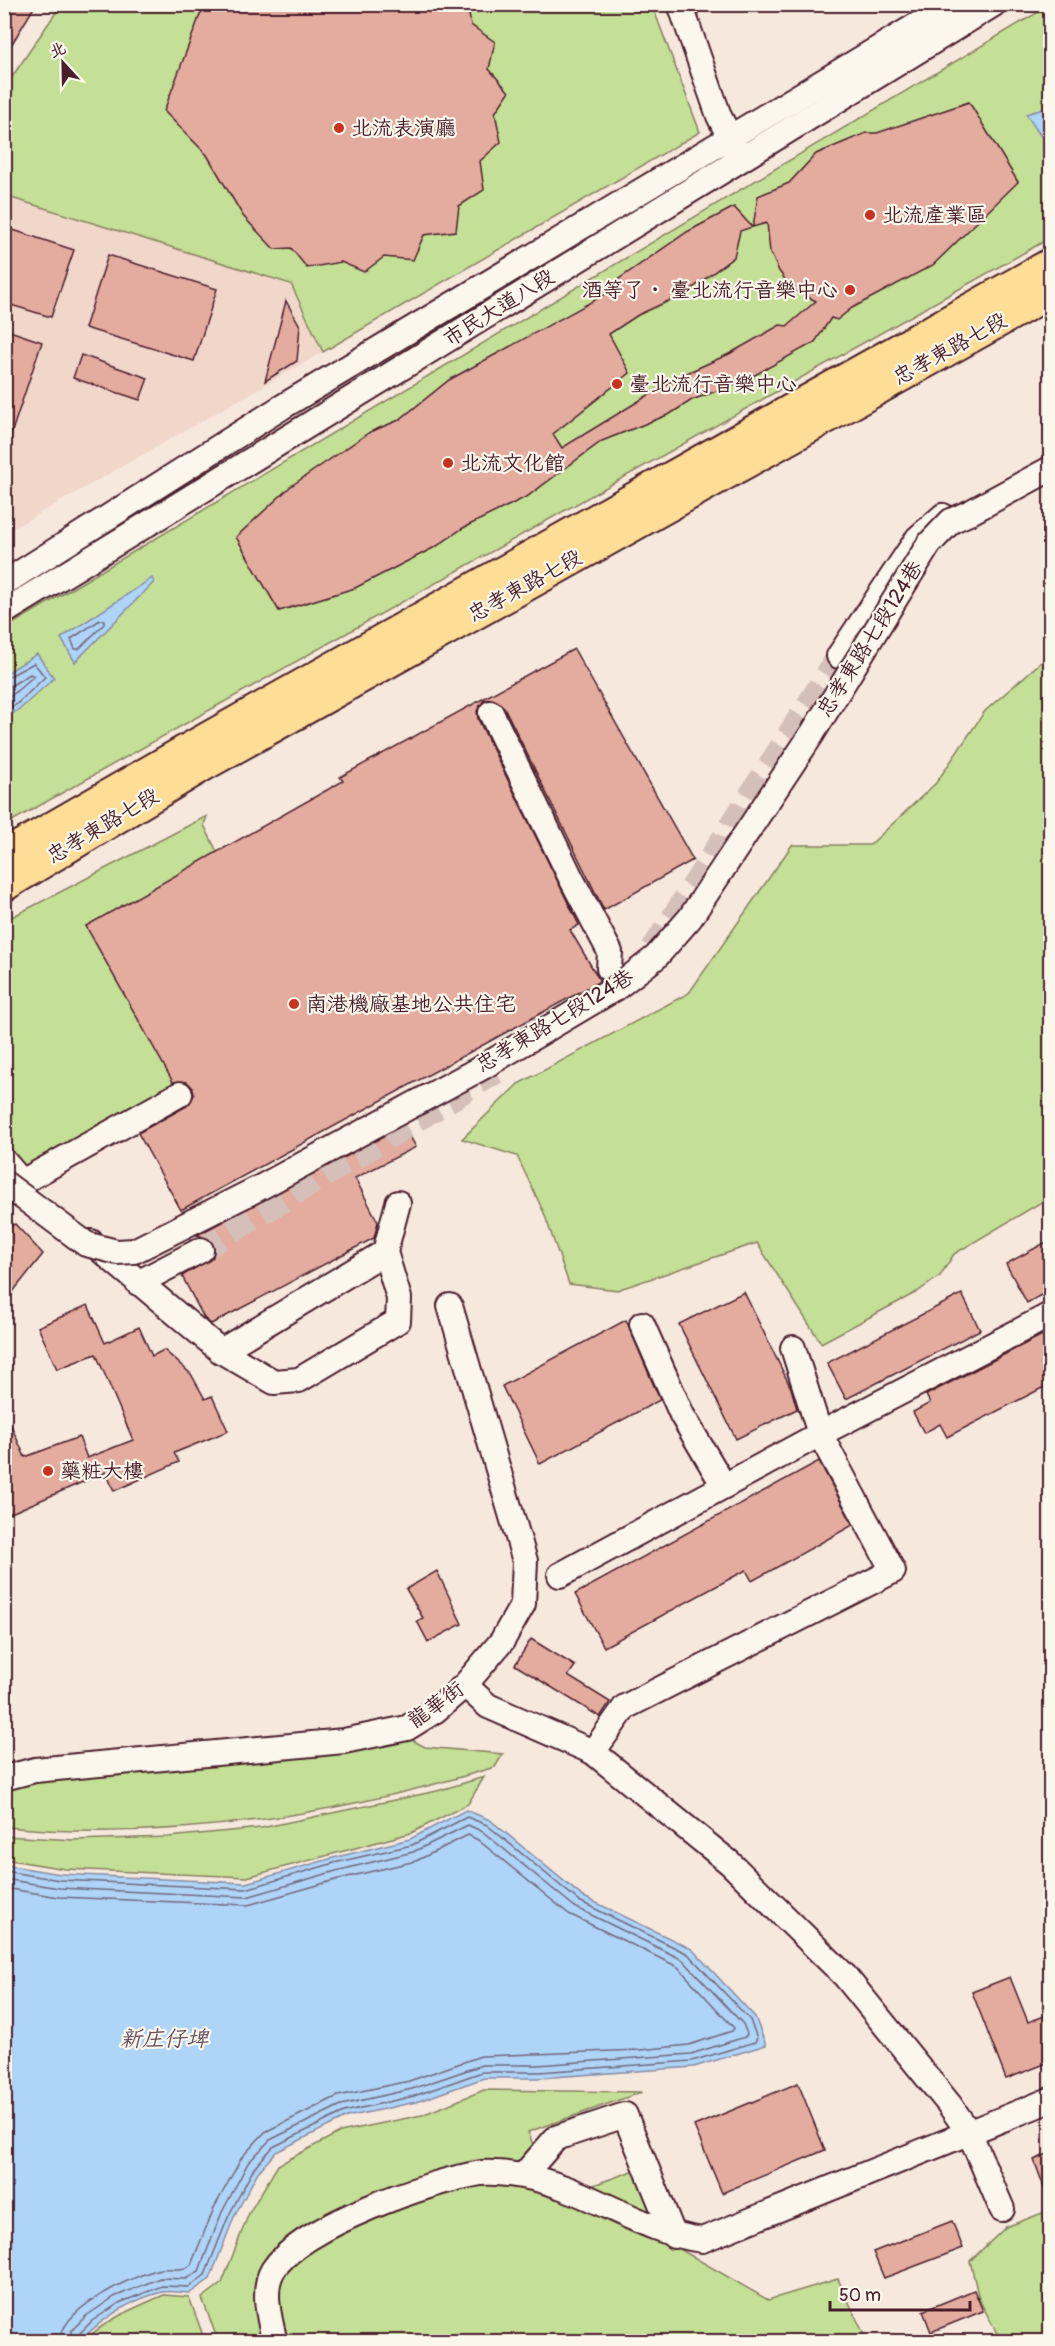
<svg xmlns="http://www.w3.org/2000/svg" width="1055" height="2346" font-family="Pangolin,'LXGW WenKai TC',sans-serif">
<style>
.built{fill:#f1d6ca}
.green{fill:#c4df96;stroke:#877f60;stroke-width:1.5}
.water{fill:#aed4f7;stroke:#868ca5;stroke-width:1.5}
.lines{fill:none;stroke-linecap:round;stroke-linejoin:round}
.shore{stroke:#72677d;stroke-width:1.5}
.building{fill:#e4ab9f;stroke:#4a1f2b;stroke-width:1.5}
.minor-tunnel{stroke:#d4c0b9;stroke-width:24;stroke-dasharray:24 12;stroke-linecap:butt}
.minor-casing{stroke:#4a1f2b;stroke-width:28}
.major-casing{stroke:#4a1f2b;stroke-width:34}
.minor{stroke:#fbf7ec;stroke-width:24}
.major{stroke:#fedd96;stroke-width:30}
.minor-bridge-casing{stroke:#4a1f2b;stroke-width:28;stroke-linecap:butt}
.minor-bridge{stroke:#fbf7ec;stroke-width:24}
.poi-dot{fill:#c8321e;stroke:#fbf7ec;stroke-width:2}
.labels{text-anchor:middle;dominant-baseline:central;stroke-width:4.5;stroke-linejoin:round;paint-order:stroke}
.poi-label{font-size:21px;fill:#4a1f2b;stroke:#fbf7ec;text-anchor:start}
.street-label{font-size:21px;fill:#4a1f2b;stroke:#fbf7ec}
.water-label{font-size:22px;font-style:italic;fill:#634c5e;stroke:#fbf7ec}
</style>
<rect width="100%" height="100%" fill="#f6e8dd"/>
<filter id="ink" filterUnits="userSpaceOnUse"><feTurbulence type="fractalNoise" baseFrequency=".0167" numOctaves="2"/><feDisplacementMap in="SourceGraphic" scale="12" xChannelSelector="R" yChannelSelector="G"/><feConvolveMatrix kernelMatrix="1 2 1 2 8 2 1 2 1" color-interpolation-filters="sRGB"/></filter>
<g filter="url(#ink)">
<polygon class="built" points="5,196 292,284 323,352 5,533"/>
<g class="green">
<polygon points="61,5 652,5 700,132 323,352 291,284 5,196 5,87"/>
<polygon points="1050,5 1050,238 5,825 4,629"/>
<polygon points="1050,658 1050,1197 954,1254 940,1276 917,1292 821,1343 757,1243 617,1290 569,1284 544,1213 517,1156 462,1139 518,1084 689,993 792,845 870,845 936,783 985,711 1040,663"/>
<polygon points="207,816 204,825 219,856 86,926 184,1101 22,1169 5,1138 4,921"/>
<path d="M410 1739 425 1747 503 1754 495 1767C337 1815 169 1842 5 1827L4 1792 41 1780 323 1756Z"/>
<polygon points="484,1777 468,1804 411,1833 247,1877 65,1869 5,1859 5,1836 74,1840 168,1837 261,1828 437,1791"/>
<polygon points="484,2090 642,2092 528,2132 555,2199 638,2169 676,2247 768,2300 838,2279 867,2341 218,2341 202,2298 222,2283 249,2213 278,2165 340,2132 422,2115"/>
<polygon points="1050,2210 1050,2341 1001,2341 979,2299 970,2261 1006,2227"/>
<path d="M164 2295 189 2297 205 2341H84C107 2319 134 2308 164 2295Z"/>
</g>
<g class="water">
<polygon points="1050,107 1050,140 1046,144 1026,114"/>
<polygon points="152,578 154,582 75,662 61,638"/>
<polygon points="37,654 54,678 20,709 5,718 5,674"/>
<path d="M466 1810 490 1820 582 1896 692 1949 755 2017 766 2045 694 2067 539 2078H484L416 2102 347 2117 276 2152 258 2172 234 2217 210 2279 190 2293C182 2293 170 2290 162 2292 130 2300 102 2319 80 2341H5V1865L60 1874 246 1883 333 1858 410 1839Z"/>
</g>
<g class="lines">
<g class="shore">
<polygon points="100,620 104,620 104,624 79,649 75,649 71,639"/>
<polyline points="4,679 34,663 45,677 17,704 4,711"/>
<polyline points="4,687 12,685 30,674 34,676 4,702"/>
<polyline points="4,1871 60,1880 246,1889 334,1863 412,1845 467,1817 487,1825 579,1901 688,1954 750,2020 757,2038 755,2042 692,2061 539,2072 482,2072 414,2096 344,2112 273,2147 254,2168 229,2215 205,2275 189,2287 162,2286 119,2303 92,2321 77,2336 76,2342"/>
<polyline points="4,1879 59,1888 247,1897 336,1871 413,1852 468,1825 483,1832 575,1907 683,1960 743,2024 747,2034 745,2037 691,2054 538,2065 482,2065 412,2089 341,2105 270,2140 248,2163 222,2212 199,2271 186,2279 160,2278 114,2297 86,2316 71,2331 69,2342"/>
<path d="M4 1888 59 1897 248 1905 339 1879 416 1861 468 1835 478 1840 569 1914 678 1967 734 2028 732 2031 689 2045 640 2050 481 2056 409 2081 338 2096 265 2132 242 2157 214 2208 191 2265C180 2273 169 2266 156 2270 128 2279 61 2308 60 2342"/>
</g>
</g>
<g class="building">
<polygon points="4,4 36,4 4,57"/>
<polygon points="204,4 467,4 471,25 495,42 489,69 509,92 495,113 501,142 480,161 484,190 459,206 456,231 424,235 413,260 384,257 364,272 341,262 307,268 291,248 274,249 243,216 207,155 164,111"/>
<polygon points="969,102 1018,182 933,265 852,308 837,320 831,318 815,342 744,381 692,400 670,414 602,441 528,496 463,528 437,546 355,588 279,611 236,537 291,486 370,432 399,420 449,380 604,295 597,294 687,232 734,207 752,227 740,231 734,257 686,293 638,315 609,334 630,373 553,434 562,448 678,377 729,354 780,325 787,326 816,301 792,289 779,271 770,252 767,223 753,227 758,196 789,183 816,154 866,133 877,133"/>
<polygon points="4,227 74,250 51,317 4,303"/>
<polygon points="108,255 217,289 194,361 85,328"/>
<polygon points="286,301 300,326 297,361 265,381"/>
<polygon points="4,329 42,342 7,446 4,445"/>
<polygon points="81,355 148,378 140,400 73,378"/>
<polygon points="574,649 693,860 604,910 504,707 493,699 484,700 477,711 478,719 579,925 570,930 600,981 181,1210 138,1133 187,1106 194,1095 193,1088 187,1082 173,1082 86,926 343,781 340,777"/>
<polygon points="404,1126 416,1147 355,1178 378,1222 374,1238 211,1324 204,1318 182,1276 213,1257 213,1243 208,1238 197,1235"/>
<polygon points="15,1224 43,1254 4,1303 4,1229"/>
<polygon points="1050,1240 1050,1290 1027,1303 1006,1264"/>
<polygon points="744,1292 791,1388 797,1409 736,1439 679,1324"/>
<polygon points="962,1294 980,1330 846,1399 827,1363"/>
<polygon points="88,1305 105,1343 139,1327 152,1356 164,1350 191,1374 205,1399 212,1396 228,1431 174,1453 179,1462 114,1491 106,1472 4,1516 4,1410 25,1457 79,1437 87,1458 133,1440 96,1354 57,1369 38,1327"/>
<polygon points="626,1320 660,1400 540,1464 502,1386"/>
<polygon points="1050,1331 1050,1384 947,1437 940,1424 924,1433 913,1412 930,1403 926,1395"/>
<polygon points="819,1461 853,1525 752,1581 746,1570 604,1647 575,1594"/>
<polygon points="437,1571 462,1624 428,1642 417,1621 423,1618 406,1589"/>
<polygon points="531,1639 575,1666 568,1676 610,1702 600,1717 515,1665"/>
<polygon points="1010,1977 1028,2022 1050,2014 1050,2062 1006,2079 972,1992"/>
<polygon points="798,2083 825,2150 722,2193 694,2126"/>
<polygon points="1050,2153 1050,2200 1049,2201 1034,2160"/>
<polygon points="952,2221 963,2248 884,2278 873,2252"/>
<polygon points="974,2290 983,2311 931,2332 923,2311"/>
</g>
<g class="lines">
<g class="minor-tunnel">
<polyline points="653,949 839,656"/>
<polyline points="201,1250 496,1072"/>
</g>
<defs>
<g id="minor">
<polyline points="680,4 719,116 737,152"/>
<polyline points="969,513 1050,469"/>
<polyline points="4,583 282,407 952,4"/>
<polyline points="4,612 994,4"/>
<polyline points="839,656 918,538 943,516 947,518"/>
<polyline points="491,713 571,878 610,952 609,969"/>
<polyline points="4,1161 22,1182 180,1094"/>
<polyline points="91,1242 221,1351 274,1382 299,1380 398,1321 399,1298 385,1252 398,1203"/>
<polyline points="138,1283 201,1250"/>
<polyline points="642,1324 682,1415 724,1486"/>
<polyline points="221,1351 385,1252"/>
<polyline points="560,1575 820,1434 793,1348"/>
<polyline points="465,1685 488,1706 593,1752 730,1863 845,1976 949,2104 970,2134 1002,2209"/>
<polyline points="593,1752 625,1707 893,1571 820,1434 1050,1315"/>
<polyline points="4,1778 35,1770 344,1741 407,1728 436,1710 465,1685 502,1641 523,1604 525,1561 450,1306"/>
<polyline points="523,2176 556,2138 625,2115 674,2236"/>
<path d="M275 2342C270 2322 261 2289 273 2270 301 2226 430 2181 481 2173 493 2172 510 2174 522 2176 586 2187 639 2231 702 2240L1050 2100"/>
</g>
<g id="major">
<polyline points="4,855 191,747 1050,264"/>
<polyline points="4,886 203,766 1050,293"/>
</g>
</defs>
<use href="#minor" class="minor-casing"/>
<use href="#major" class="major-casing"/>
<use href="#minor" class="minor"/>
<use href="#major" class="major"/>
<defs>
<polyline id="minor-bridge" points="4,1183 86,1244 117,1252 134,1251 261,1187 483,1067 616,988 656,957 690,918 812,734 929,544 951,521 969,513"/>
</defs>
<use href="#minor-bridge" class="minor-bridge-casing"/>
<use href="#minor-bridge" class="minor-bridge"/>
</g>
</g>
<g class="poi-dot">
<circle cx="339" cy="128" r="6"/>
<circle cx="870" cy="215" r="6"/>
<circle cx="850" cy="290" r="6"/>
<circle cx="617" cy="384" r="6"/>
<circle cx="448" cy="463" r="6"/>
<circle cx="294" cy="1004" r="6"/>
<circle cx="48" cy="1471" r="6"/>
</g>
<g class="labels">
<g class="poi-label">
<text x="351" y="128">北流表演廳</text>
<text x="882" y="215">北流產業區</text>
<text x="838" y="290" text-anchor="end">酒等了・ 臺北流行音樂中心</text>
<text x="629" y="384">臺北流行音樂中心</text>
<text x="460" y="463">北流文化館</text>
<text x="306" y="1004">南港機廠基地公共住宅</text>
<text x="60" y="1471">藥粧大樓</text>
</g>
<g class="street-label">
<text transform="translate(499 308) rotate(-32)">市民大道八段</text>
<text transform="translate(950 349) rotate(-29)">忠孝東路七段</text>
<text transform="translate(525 586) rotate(-29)">忠孝東路七段</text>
<text transform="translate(870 639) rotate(-58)">忠孝東路七段124巷</text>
<text transform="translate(103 826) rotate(-31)">忠孝東路七段</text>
<text transform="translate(555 1021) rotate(-31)">忠孝東路七段124巷</text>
<text transform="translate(436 1705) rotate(-36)">龍華街</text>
</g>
<g class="water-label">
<text x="164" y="2039">新庄仔埤</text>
</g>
</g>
<rect width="1055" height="2346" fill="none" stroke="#fbf7ec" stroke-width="24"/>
<rect x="12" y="12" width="1031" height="2322" fill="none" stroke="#4a1f2b" stroke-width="2" filter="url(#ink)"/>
<g transform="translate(63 63) rotate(338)" stroke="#fbf7ec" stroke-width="4.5" paint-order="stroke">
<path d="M0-4.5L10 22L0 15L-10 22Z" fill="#4a1f2b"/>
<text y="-9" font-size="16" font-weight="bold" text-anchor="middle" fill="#4a1f2b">北</text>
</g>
<path d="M830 2301v9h140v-9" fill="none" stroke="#4a1f2b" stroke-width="3"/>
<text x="839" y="2301" font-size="18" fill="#4a1f2b" stroke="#fbf7ec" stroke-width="4.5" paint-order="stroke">50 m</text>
</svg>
